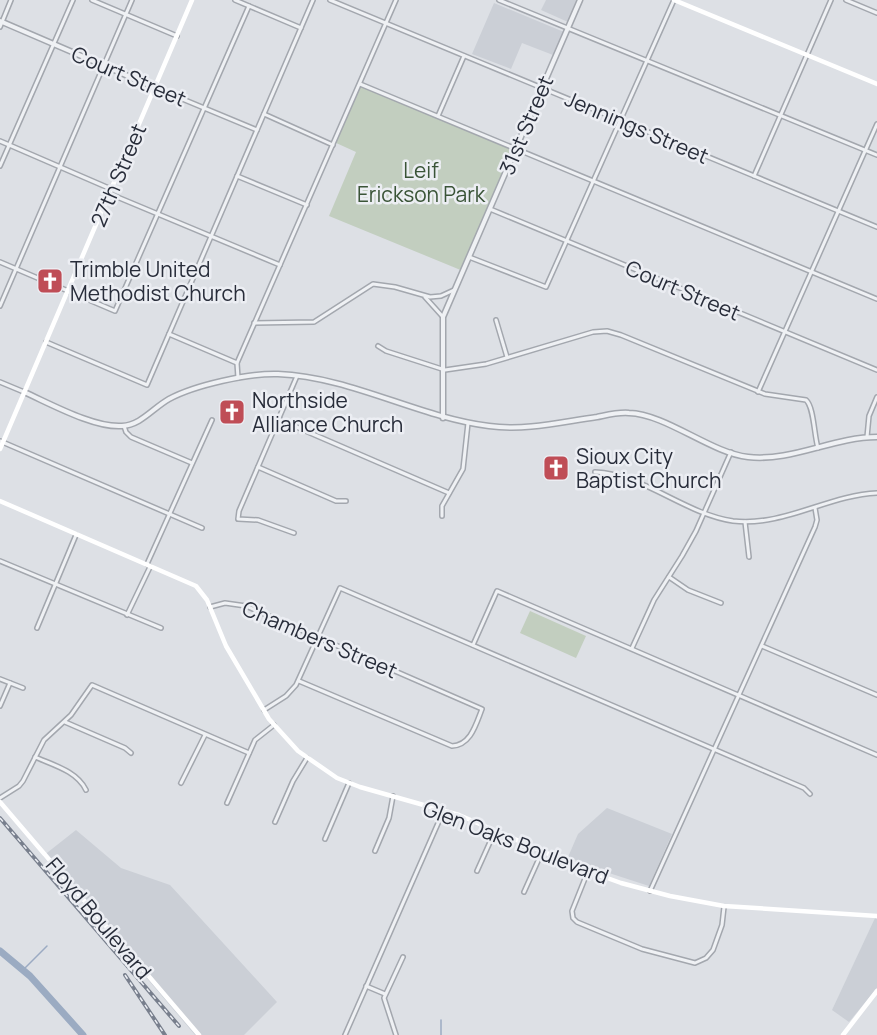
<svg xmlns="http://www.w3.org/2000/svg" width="877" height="1035" font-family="Manrope,sans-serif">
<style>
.built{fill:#cbcfd6}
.green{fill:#c2cebf}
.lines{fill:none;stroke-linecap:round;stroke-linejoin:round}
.stream{stroke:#9babc2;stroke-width:1.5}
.river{stroke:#9babc2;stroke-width:7}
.minor-casing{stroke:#a3a7ae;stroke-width:6}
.tertiary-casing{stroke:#a3a7ae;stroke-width:7}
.minor{stroke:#eff1f4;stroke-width:3}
.tertiary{stroke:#eff1f4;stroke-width:4}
.secondary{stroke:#fff;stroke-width:4.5}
.rail-casing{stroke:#787f8d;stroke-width:4}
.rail{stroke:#eceef3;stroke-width:1.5;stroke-dasharray:4.5;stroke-linecap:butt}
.labels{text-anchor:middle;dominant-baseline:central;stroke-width:5;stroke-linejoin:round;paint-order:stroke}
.street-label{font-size:21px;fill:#282d3a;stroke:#eceef3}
.park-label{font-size:21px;fill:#3a5437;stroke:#eceef3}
.poi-label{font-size:21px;fill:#282d3a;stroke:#eceef3;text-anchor:start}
</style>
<rect width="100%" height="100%" fill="#dde0e5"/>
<g class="built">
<polygon points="546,0 577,0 568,22 541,10"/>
<polygon points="494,3 564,32 553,55 522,43 511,69 472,54"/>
<polygon points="607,808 672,834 649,886 606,872 568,857 578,834"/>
<polygon points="76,830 121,868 170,885 277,1002 244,1035 195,1035 43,856"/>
<polygon points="875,918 877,919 877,988 849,1022 832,1010"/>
</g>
<g class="green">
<polygon points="360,84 517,149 463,271 329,216 356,152 334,142"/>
<polygon points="530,611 586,636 576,658 520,633"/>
</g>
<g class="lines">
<g class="stream">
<polyline points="23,970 47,946"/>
<polyline points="441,1035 441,1020"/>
</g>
<polyline class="river" points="0,951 30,976 83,1035"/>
<defs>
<g id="minor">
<polyline points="92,0 177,36"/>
<polyline points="235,0 301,28"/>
<polyline points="330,0 877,227"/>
<polyline points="499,0 877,155"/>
<polyline points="846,0 877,13"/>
<polyline points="0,27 11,0"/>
<polyline points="360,84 877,299"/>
<polyline points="156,88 257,130"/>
<polyline points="264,114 333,145"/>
<polyline points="438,116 464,56"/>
<polyline points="0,141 111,189"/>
<polyline points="0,166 73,0"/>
<polyline points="237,176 307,205"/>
<polyline points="754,176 831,0"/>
<polyline points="110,194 280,265"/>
<polyline points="490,209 877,370"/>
<polyline points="469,257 546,287 674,0"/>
<polyline points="0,262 115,311 249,6"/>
<polyline points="425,297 443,317"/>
<polyline points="0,306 132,0"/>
<polyline points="496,320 507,357"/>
<polyline points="254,323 314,322 373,284 395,287 430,297 441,296 454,290"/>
<polyline points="169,334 237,363"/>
<polyline points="46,342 147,385 313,0"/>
<path d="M378 346 386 351 445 370 486 364 593 332 607 331 621 335 765 394 806 400C814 407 814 435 818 448"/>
<polyline points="238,378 237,363 396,0"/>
<polyline points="0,382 24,392"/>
<polyline points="758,392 877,124"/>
<polyline points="278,419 449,493"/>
<polyline points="124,426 126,432 131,437 192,463"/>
<polyline points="867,437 869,416 877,397"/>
<polyline points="0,441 202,528"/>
<polyline points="258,467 336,501 346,501"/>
<path d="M595 472C644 474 685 514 733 521 783 527 829 495 877 493"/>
<polyline points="442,516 442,506 463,469 468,423"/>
<polyline points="745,522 749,557"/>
<polyline points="294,533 258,520 238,519 239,511 297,376"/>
<polyline points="0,561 161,628"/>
<polyline points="147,564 212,420"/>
<polyline points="669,577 688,590 721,603"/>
<path d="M210 607 225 603 246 606 482 709C476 724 471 745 452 746L299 681"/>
<polyline points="127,615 150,567"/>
<polyline points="37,628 76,535"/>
<polyline points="473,645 497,591 877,755"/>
<polyline points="762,646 877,695"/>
<polyline points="632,648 654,600 682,556 696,531 731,452"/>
<polyline points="0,679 23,688"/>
<polyline points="0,706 10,683"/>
<polyline points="264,710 286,696 296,685 340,588 804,788 810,794"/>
<polyline points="65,722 125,748 131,753"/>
<path d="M35 757C53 765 77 771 86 790"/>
<polyline points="181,783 205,735"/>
<polyline points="0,798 19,786 23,781 44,740 71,715 92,685 249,753"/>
<polyline points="227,803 255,740 274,725"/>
<polyline points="275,822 293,781 307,758"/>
<polyline points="325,839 349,783"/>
<polyline points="375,851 389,818 393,796"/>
<polyline points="477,871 495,831"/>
<polyline points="588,871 572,911 573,918 577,922 642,949 695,963 706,958 713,950 722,925 724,907"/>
<polyline points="650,891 815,527 817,520 815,508"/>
<polyline points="524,892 542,852"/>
<polyline points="366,986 385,994"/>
<polyline points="345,1035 443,812"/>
<polyline points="396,1035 384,998 403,957"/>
</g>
<g id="tertiary">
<polyline points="0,21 156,88"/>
<path d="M24 392C51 404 94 428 122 426 141 425 153 408 169 399 195 385 249 373 278 374 352 377 417 417 489 426 526 431 561 422 597 417 607 415 618 412 629 413 666 414 711 453 748 457 792 462 833 437 877 437"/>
<polyline points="443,418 443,317 580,0"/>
</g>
</defs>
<use href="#minor" class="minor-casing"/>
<use href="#tertiary" class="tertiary-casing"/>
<use href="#minor" class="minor"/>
<use href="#tertiary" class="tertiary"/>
<g class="secondary">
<polyline points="674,0 877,84"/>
<polyline points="0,449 192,0"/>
<polyline points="0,501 196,586 207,600 226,646 269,719 298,751 337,778 360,787 459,815 588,871 621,883 670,896 724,906 877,916"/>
<polyline points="0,802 199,1035"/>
<polyline points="843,1035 877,991"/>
</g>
<defs>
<g id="rail">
<polyline points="0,818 179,1026"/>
<polyline points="125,975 165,1035"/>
</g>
</defs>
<use href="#rail" class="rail-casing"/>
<use href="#rail" class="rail"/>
</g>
<defs>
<symbol id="church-square" viewBox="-11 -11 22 22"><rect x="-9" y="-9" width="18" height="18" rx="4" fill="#bf4d56" stroke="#eceef3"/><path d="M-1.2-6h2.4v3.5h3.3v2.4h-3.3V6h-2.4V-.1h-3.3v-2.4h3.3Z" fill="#fff"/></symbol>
</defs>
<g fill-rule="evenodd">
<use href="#church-square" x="35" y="266" width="30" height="30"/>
<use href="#church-square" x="217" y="397" width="30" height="30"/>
<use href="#church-square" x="541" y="453" width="30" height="30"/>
</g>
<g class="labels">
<g class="street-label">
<text transform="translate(129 76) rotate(23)">Court Street</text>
<text transform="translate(526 125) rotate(-67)">31st Street</text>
<text transform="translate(637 127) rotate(23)">Jennings Street</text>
<text transform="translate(118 175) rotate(-67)">27th Street</text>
<text transform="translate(683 290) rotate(23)">Court Street</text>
<text transform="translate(320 639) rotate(23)">Chambers Street</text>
<text transform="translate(516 842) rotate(21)">Glen Oaks Boulevard</text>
<text transform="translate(99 918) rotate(50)">Floyd Boulevard</text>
</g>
<g class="park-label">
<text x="421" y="170">Leif<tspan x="421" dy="24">Erickson Park</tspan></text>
</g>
<g class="poi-label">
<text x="70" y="269">Trimble United<tspan x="70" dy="24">Methodist Church</tspan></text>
<text x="252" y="400">Northside<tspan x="252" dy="24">Alliance Church</tspan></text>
<text x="576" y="456">Sioux City<tspan x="576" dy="24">Baptist Church</tspan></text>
</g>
</g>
</svg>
